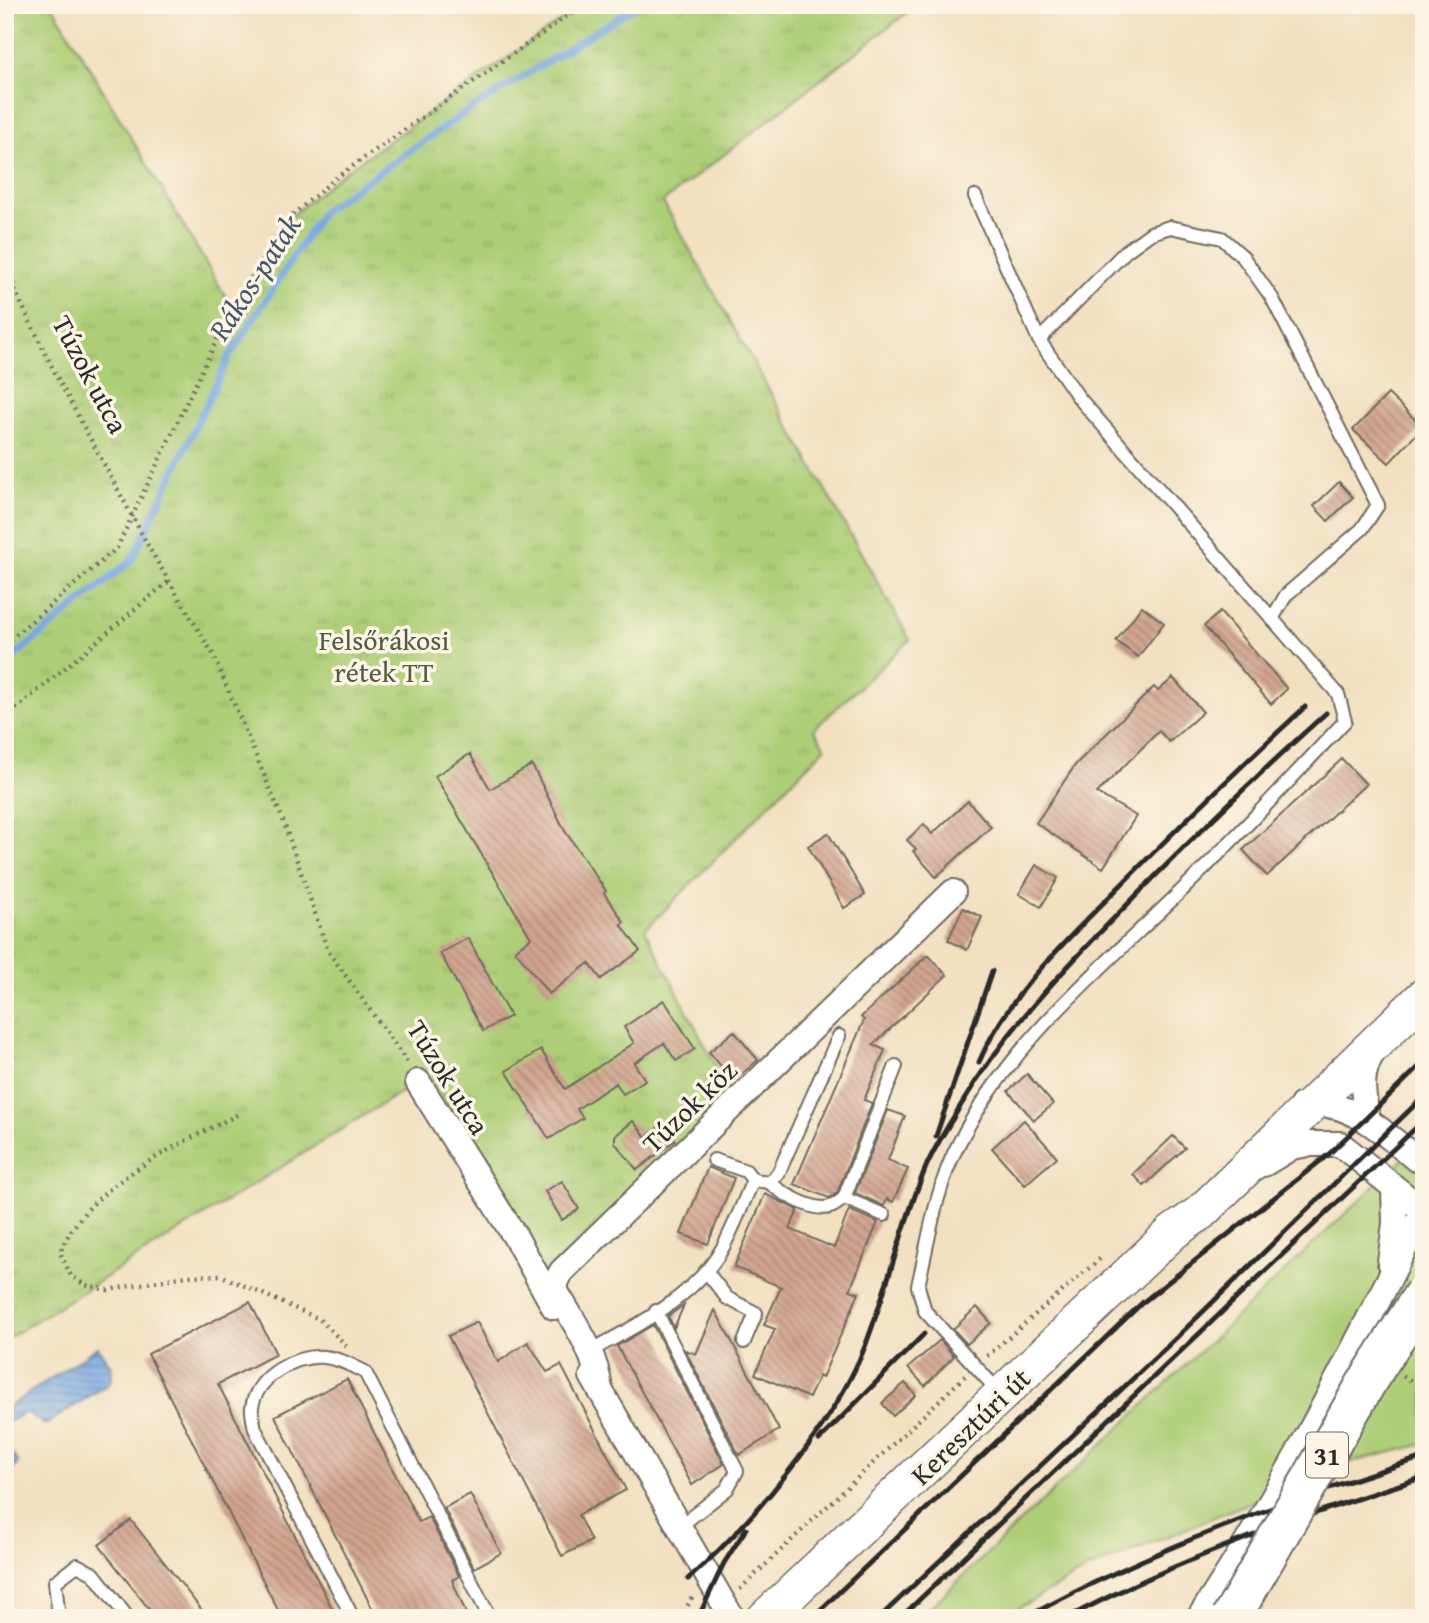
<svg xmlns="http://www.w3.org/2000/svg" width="1429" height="1623" font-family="'Gentium Book Plus',serif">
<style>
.green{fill:#adce77;stroke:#6c7c51;stroke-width:2}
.park{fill:url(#park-tufts);stroke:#6c7c51;stroke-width:2}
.water{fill:url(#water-rules);stroke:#516886;stroke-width:2}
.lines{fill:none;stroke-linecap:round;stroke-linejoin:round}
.stream{stroke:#77a6e1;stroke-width:7}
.building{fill:url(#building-back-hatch)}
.service-casing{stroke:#716a60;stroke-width:16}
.minor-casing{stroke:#716a60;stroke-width:28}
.secondary-casing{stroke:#716a60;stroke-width:38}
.path{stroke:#716a60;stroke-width:4.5;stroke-dasharray:2 5;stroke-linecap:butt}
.service{stroke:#fff;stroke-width:12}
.minor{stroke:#fff;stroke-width:24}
.secondary{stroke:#fff;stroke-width:35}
.rail{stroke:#2b2b2b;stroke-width:5}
.primary-bridge-casing{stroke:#716a60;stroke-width:42;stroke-linecap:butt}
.primary-bridge{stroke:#fff;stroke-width:38}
.labels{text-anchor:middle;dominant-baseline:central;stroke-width:7;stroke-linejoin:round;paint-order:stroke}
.shield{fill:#fcf5e5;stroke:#6a6863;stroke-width:2}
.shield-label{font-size:26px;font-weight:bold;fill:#2b2b2b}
.street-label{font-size:28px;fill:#2b2b2b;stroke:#fcf5e5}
.park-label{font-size:28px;fill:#525c42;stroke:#fcf5e5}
.water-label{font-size:30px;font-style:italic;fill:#46566b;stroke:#fcf5e5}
</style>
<defs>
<pattern id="park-tufts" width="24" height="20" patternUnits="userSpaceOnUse" patternTransform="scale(1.75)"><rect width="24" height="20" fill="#adce77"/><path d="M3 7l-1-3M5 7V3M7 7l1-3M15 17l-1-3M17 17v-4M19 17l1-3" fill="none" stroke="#95b167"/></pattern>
<pattern id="water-rules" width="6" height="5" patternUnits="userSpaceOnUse" patternTransform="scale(1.75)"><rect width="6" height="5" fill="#77a6e1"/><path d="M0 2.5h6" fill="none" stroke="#6287b7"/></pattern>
<pattern id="building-back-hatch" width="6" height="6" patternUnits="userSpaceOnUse" patternTransform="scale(1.75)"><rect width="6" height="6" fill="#d2a591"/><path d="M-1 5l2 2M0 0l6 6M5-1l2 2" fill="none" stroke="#ab8777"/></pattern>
</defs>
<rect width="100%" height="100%" fill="#fcf5e5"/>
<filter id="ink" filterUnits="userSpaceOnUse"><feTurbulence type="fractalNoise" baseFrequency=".0143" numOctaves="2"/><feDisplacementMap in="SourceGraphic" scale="14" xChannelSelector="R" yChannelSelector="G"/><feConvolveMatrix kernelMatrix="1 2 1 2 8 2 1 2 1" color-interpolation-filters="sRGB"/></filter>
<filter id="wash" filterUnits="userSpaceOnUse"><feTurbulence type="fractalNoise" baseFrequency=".00686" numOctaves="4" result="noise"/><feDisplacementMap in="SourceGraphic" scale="28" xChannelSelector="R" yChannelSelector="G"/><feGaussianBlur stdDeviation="1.57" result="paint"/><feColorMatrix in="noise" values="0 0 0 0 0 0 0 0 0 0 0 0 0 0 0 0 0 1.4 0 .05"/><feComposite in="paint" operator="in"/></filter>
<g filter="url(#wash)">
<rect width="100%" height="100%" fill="#f2e0c1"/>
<polygon class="green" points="1424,1139 1424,1324 1412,1338 1424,1345 1424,1444 1348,1463 1251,1502 1086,1570 1001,1618 919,1618"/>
<polygon class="park" points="5,5 52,5 232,307 288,219 337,177 583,5 917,5 663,202 910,640 814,729 825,748 645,930 732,1097 543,1276 432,1080 408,1088 5,1340"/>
<g class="water">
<polygon points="98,1347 112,1368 110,1383 45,1425 26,1412 5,1424 5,1409"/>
<polygon points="5,1444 18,1462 5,1481"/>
</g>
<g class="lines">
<polyline class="stream" points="5,664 132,560 229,357 323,211 463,114 638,5"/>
</g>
<g id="blocks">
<g class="building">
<polygon points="1388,394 1423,427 1389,463 1353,430"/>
<polygon points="1339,482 1353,497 1328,521 1314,506"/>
<polygon points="1142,606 1164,623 1138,657 1116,641"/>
<polygon points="1220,612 1287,689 1271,704 1204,626"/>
<polygon points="1173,678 1203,712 1169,742 1159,731 1097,793 1136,816 1103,868 1036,823 1076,764 1154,687 1158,691"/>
<polygon points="470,754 490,789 532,765 565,831 606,891 604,893 624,922 621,924 640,951 601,979 589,963 549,994 515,950 531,938 435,776"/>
<polygon points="1342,759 1366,784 1267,876 1243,850"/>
<polygon points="968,801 991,827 936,877 913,851 916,849 907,840 924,824 932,834"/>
<polygon points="828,833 865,895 844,908 808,846"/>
<polygon points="1036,865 1058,878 1041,907 1019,894"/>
<polygon points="963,908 982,917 967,950 948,940"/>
<polygon points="468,938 510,1016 483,1031 440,953"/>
<polygon points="928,955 947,975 873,1045 885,1050 864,1100 872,1103 837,1193 829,1198 794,1184 864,1020 861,1017"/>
<polygon points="664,1000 695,1049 676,1061 664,1043 634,1063 645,1080 623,1094 616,1083 577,1109 583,1118 549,1139 506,1071 541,1050 565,1089 634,1043 624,1027"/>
<polygon points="734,1031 758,1060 734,1081 709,1052"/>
<polygon points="1027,1074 1053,1104 1034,1120 1008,1091"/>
<polygon points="888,1110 905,1116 888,1160 908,1169 893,1202 887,1199 884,1206 855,1193"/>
<polygon points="1024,1120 1057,1157 1025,1185 992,1148"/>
<polygon points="633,1121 646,1137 663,1124 675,1140 637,1170 615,1143 615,1136"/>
<polygon points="1173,1136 1185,1148 1144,1186 1133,1174"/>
<polygon points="708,1167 734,1178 708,1244 681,1234"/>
<polygon points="562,1181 579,1209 562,1220 545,1191"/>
<polygon points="765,1194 798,1210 790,1229 834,1248 849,1210 878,1222 850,1290 859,1293 822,1378 819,1376 809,1398 755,1374 775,1329 764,1325 781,1287 734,1267"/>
<polygon points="250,1302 276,1354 218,1384 337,1618 282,1618 148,1354"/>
<polygon points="684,1305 674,1328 668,1316"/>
<polygon points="977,1307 991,1323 967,1344 953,1329"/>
<polygon points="715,1310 779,1430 739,1455 685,1350 696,1354"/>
<polygon points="477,1322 498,1362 528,1342 547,1372 561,1365 626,1490 578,1515 591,1541 562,1556 448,1336"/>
<polygon points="653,1325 724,1464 692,1485 617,1346"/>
<polygon points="940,1340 954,1356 925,1386 908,1368"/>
<polygon points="347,1379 419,1522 429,1517 459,1576 452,1580 468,1618 377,1618 275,1416"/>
<polygon points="905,1383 916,1395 893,1416 882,1403"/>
<polygon points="470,1494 501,1553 474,1568 444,1508"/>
<polygon points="131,1520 208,1618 156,1618 99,1545"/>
</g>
</g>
</g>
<g filter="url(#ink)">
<use href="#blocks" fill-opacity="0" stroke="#716a60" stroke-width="2"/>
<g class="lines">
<defs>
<g id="service">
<path d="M975 196 1039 340 1079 398 1338 694 1345 721C1289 781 1234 840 1175 897 1097 972 1009 1045 959 1143 936 1187 929 1238 918 1286L925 1311 999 1392"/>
<polyline points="1039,340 1126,251 1151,233 1170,227 1222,238 1243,257 1272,298 1378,505 1362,529 1286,595 1272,619"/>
<polyline points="714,1160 746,1171 753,1180"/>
<path d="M769 1182C781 1193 813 1212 830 1207 835 1206 840 1201 844 1198L896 1066"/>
<polyline points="844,1198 884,1215"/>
<polyline points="706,1271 727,1298 756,1313 744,1342"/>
<polyline points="656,1311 737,1471 727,1489 679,1527"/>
<path d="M588 1352C635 1327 695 1297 722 1249 734 1227 743 1203 753 1180L769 1182 778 1174 839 1036"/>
<polyline points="59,1618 55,1582 77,1565 94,1574 128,1618"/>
<path d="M353 1618 255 1429C254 1423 251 1413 252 1407 257 1376 295 1355 324 1357 339 1358 352 1366 365 1372L490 1618"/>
</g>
<g id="minor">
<polyline points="418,1082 516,1238 554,1307"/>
<path d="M1302 1105C1347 1097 1384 1132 1416 1159L1424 1156"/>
<path d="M1368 1119C1362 1092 1359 1074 1374 1050"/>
<polyline points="1264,1164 1292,1147 1309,1144 1340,1144 1424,1211"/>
<polyline points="1390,1262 1395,1223 1394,1190"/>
<polyline points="592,1376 732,1618"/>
<path d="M600 1390C596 1352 575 1324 556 1292V1282L562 1271 953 892"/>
<path d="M1199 1618C1285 1489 1354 1348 1424 1210"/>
</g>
<polyline id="secondary" points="765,1618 1173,1232 1200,1213 1424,996"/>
</defs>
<use href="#service" class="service-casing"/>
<use href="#minor" class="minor-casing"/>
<use href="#secondary" class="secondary-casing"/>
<g class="path">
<polyline points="5,256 17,295 57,377 152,553 213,654 283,820 328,951 408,1063"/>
<polyline points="5,644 117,548 232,308 288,219 337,177 583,5"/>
<polyline points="5,718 169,581"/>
<path d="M237 1115C177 1145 84 1187 60 1253L71 1276 85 1285 108 1290 186 1276 220 1275 319 1319 347 1346"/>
<polyline points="987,1356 1102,1257"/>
<polyline points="1403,1376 1424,1388"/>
<polyline points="740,1589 965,1376"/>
<polyline points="681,1618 694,1594"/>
</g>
<use href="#service" class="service"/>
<use href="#minor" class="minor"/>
<use href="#secondary" class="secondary"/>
<g class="rail">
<path d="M979 1062C1008 995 1063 944 1114 892 1176 829 1240 767 1305 707"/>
<polyline points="936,1136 992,971"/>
<polyline points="819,1440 924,1334"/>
<path d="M688 1579C752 1523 835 1424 866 1344 888 1286 902 1224 926 1167 935 1146 949 1125 961 1105 1004 1033 1059 974 1117 915 1185 845 1254 778 1326 713"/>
<polyline points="698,1618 724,1563 746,1529"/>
<polyline points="812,1618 1142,1303 1329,1154 1424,1062"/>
<polyline points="879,1618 1174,1340 1424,1096"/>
<polyline points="900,1618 1424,1120"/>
<path d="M1025 1618C1152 1549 1286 1500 1424 1457"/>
<path d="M1067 1618C1180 1558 1302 1516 1424 1477"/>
</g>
<defs>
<polyline id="primary-bridge" points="1231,1618 1368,1380 1424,1293"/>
</defs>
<use href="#primary-bridge" class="primary-bridge-casing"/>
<use href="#primary-bridge" class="primary-bridge"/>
</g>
</g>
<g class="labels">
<rect class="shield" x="1306" y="1432.5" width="42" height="45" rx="5"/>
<g class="shield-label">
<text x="1327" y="1455">31</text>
</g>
<g class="street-label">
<text transform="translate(91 374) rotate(62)">Túzok utca</text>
<text transform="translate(449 1077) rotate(58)">Túzok utca</text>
<text transform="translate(689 1106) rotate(-44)">Túzok köz</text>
<text transform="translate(970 1426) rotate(-44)">Keresztúri út</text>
</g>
<g class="park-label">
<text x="384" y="639">Felsőrákosi<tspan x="384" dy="32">rétek TT</tspan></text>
</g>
<g class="water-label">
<text transform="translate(254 277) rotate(-57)">Rákos-patak</text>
</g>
</g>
<rect width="1429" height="1623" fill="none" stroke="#fcf5e5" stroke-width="28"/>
</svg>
